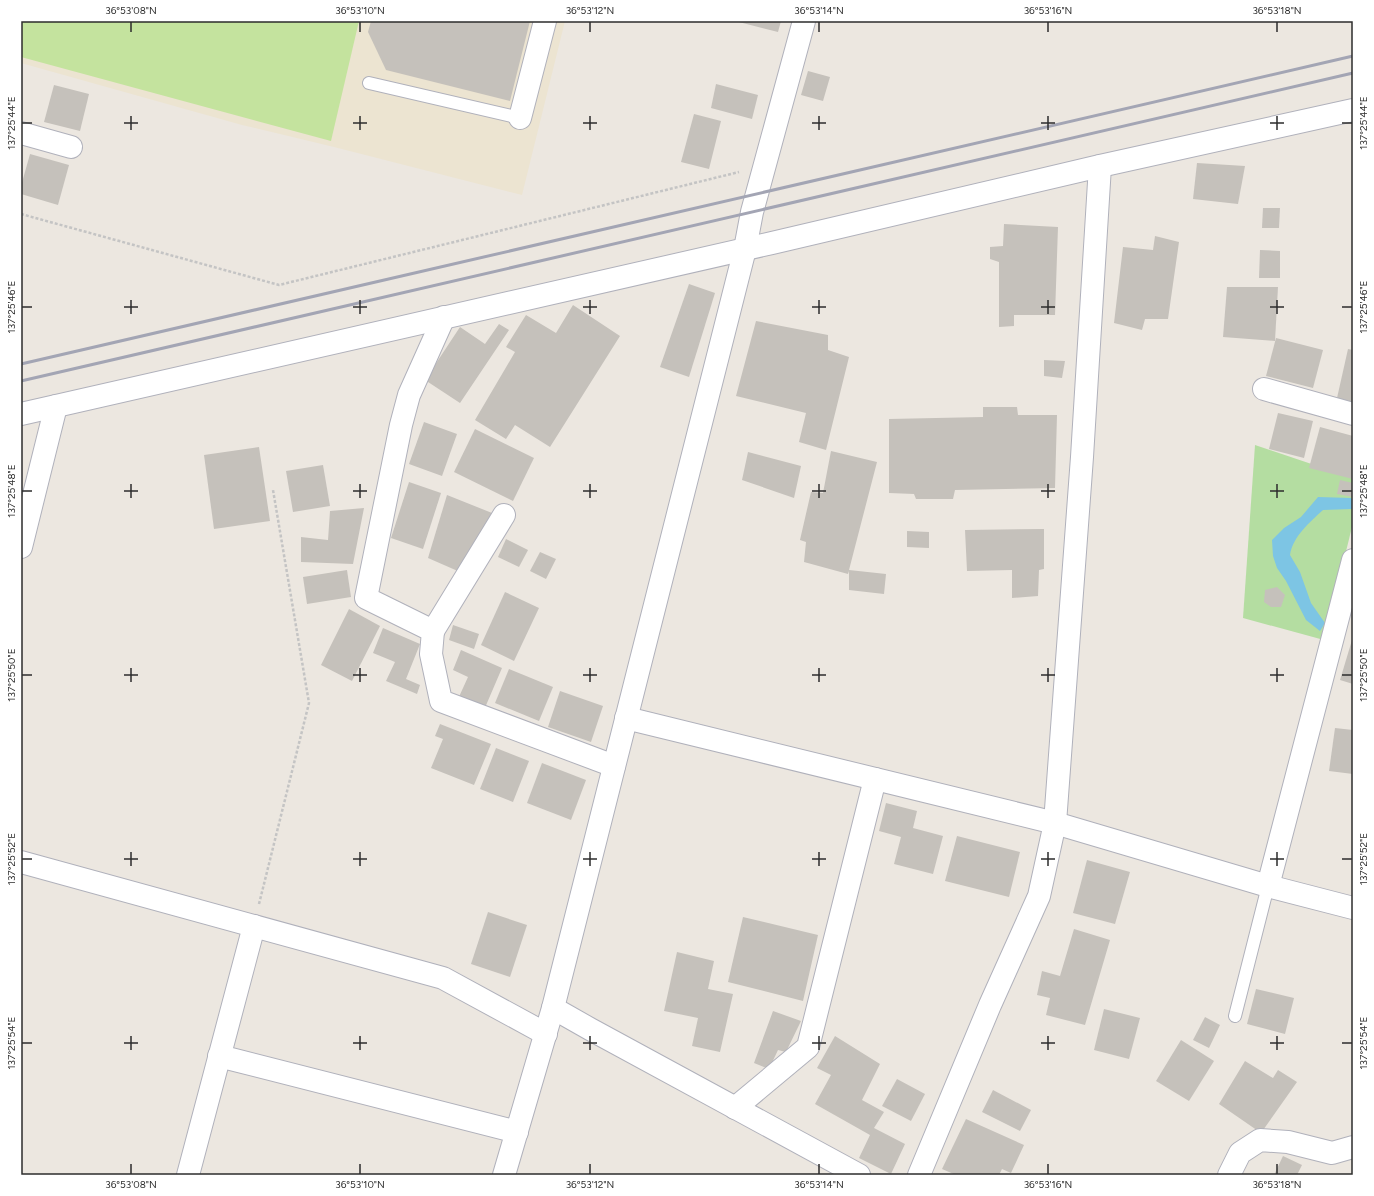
<svg xmlns="http://www.w3.org/2000/svg" width="1374" height="1196" font-family="Figtree,sans-serif">
<style>
.education{fill:#ece4d1}
.green{fill:#b4dda1}
.pitch{fill:#c4e39e}
.water{fill:#7dc5e4}
.building{fill:#c5c1bb}
.lines{fill:none;stroke-linecap:round;stroke-linejoin:round}
.service-casing{stroke:#b0b1bb;stroke-width:14}
.minor-casing{stroke:#b0b1bb;stroke-width:24}
.tertiary-casing{stroke:#b0b1bb;stroke-width:24}
.path{stroke:#c4c4c4;stroke-width:2.5;stroke-dasharray:3 2;stroke-linecap:butt}
.service{stroke:#fff;stroke-width:12}
.minor{stroke:#fff;stroke-width:22}
.tertiary{stroke:#fff;stroke-width:22}
.rail{stroke:#a3a5b4;stroke-width:3}
.ticks{fill:none;stroke:#2c2c2c;stroke-width:1.5}
.neatline{fill:none;stroke:#2c2c2c;stroke-width:1.5}
.ticks-label{font-size:10px;text-anchor:middle;fill:#2c2c2c}
</style>
<rect width="100%" height="100%" fill="#ece7e0"/>
<polygon class="education" points="21,21 565,21 522,195 334,147 242,125 21,63"/>
<polygon class="green" points="1255,445 1353,478 1353,523 1324,640 1243,618"/>
<polygon class="pitch" points="21,21 359,21 331,141 21,57"/>
<path class="water" d="M1318 497 1351 498 1353 501 1352 509 1323 510C1310 522 1293 536 1290 555L1300 572 1311 603 1325 623 1320 631 1306 620 1286 581 1277 568 1273 556 1272 540 1284 528 1301 517Z"/>
<g class="building">
<polygon points="371,21 530,21 510,101 386,70 368,32"/>
<polygon points="735,21 781,21 778,32"/>
<polygon points="808,71 830,77 823,101 801,95"/>
<polygon points="716,84 758,95 752,119 711,108"/>
<polygon points="54,85 89,94 80,131 44,122"/>
<polygon points="694,114 721,121 709,169 681,162"/>
<polygon points="30,154 69,165 58,205 21,194 21,186"/>
<polygon points="1197,163 1245,166 1238,204 1193,199"/>
<polygon points="1263,208 1280,208 1279,228 1262,228"/>
<polygon points="1004,224 1058,227 1055,315 1014,315 1014,326 999,327 999,262 990,259 990,247 1003,246"/>
<polygon points="1155,236 1179,242 1168,319 1145,319 1142,330 1114,323 1123,247 1153,250"/>
<polygon points="1260,250 1280,251 1280,278 1259,278"/>
<polygon points="689,284 715,293 689,377 660,367"/>
<polygon points="1227,287 1278,287 1275,341 1223,337"/>
<polygon points="573,305 620,336 550,447 515,425 506,439 475,420 515,352 506,347 526,315 556,333"/>
<polygon points="756,321 828,335 828,350 849,357 826,450 799,442 806,413 736,396"/>
<polygon points="499,324 509,330 460,403 425,380 460,327 485,344"/>
<polygon points="1276,338 1323,350 1313,388 1266,376"/>
<polygon points="1348,349 1353,350 1353,402 1337,398"/>
<polygon points="1044,360 1065,361 1062,378 1044,376"/>
<polygon points="983,407 1017,407 1018,415 1057,415 1055,488 955,490 953,499 916,499 914,494 889,493 889,419 983,417"/>
<polygon points="1278,413 1313,421 1304,458 1269,449"/>
<polygon points="424,422 457,434 442,476 409,464"/>
<polygon points="1320,427 1353,436 1353,479 1309,468"/>
<polygon points="475,429 534,458 513,501 454,472"/>
<polygon points="259,447 270,521 214,529 204,455"/>
<polygon points="831,451 877,462 849,570 886,574 884,594 849,590 849,571 848,574 804,562 806,542 800,540 811,492 823,493"/>
<polygon points="748,452 801,466 794,498 742,480"/>
<polygon points="323,465 330,506 293,512 286,471"/>
<polygon points="1340,480 1353,483 1353,497 1337,494"/>
<polygon points="409,482 441,493 423,549 391,538"/>
<polygon points="447,495 492,513 460,572 428,558"/>
<polygon points="364,508 353,564 301,562 301,537 328,540 330,511"/>
<polygon points="1044,529 1044,569 1039,570 1038,596 1012,598 1012,570 967,571 965,530"/>
<polygon points="907,531 929,532 929,548 907,547"/>
<polygon points="506,539 528,550 519,567 498,557"/>
<polygon points="540,552 556,559 546,579 530,571"/>
<polygon points="347,570 351,597 307,604 303,577"/>
<polygon points="1277,587 1285,595 1281,607 1271,607 1264,602 1265,590"/>
<polygon points="505,592 539,608 514,661 481,645"/>
<polygon points="349,609 380,626 352,681 321,665"/>
<polygon points="453,625 479,634 474,649 449,640"/>
<polygon points="383,628 420,644 406,679 420,685 417,694 386,681 395,662 373,653"/>
<polygon points="1352,640 1353,641 1353,684 1340,680"/>
<polygon points="461,650 502,668 484,710 458,699 468,677 453,670"/>
<polygon points="509,669 553,687 539,721 495,703"/>
<polygon points="560,691 603,706 591,742 548,727"/>
<polygon points="440,724 491,744 474,785 431,768 443,739 435,736"/>
<polygon points="1335,728 1353,730 1353,774 1329,771"/>
<polygon points="496,748 529,761 513,802 480,789"/>
<polygon points="542,763 586,780 571,820 527,803"/>
<polygon points="886,803 917,811 913,828 943,836 933,874 894,864 901,837 879,831"/>
<polygon points="957,836 1020,852 1009,897 945,881"/>
<polygon points="1087,860 1130,872 1115,924 1073,913"/>
<polygon points="488,912 527,925 510,977 471,964"/>
<polygon points="743,917 818,935 803,1001 728,982"/>
<polygon points="1074,929 1110,940 1085,1025 1046,1015 1050,998 1037,995 1042,971 1060,976"/>
<polygon points="677,952 714,961 708,989 733,994 720,1052 692,1046 698,1018 664,1011"/>
<polygon points="1256,989 1294,998 1285,1034 1247,1024"/>
<polygon points="1104,1009 1140,1018 1129,1059 1094,1050"/>
<polygon points="773,1011 801,1021 786,1052 778,1050 769,1069 754,1063"/>
<polygon points="1205,1017 1220,1025 1209,1048 1193,1040"/>
<polygon points="835,1036 880,1064 862,1100 884,1112 874,1128 905,1144 891,1174 859,1158 870,1135 815,1104 831,1075 817,1068"/>
<polygon points="1181,1040 1214,1061 1189,1101 1156,1081"/>
<polygon points="1245,1061 1273,1078 1278,1070 1297,1082 1261,1133 1219,1104"/>
<polygon points="897,1079 925,1094 911,1121 882,1106"/>
<polygon points="993,1090 1031,1110 1020,1131 982,1112"/>
<polygon points="966,1119 1024,1145 1011,1173 1002,1169 999,1175 956,1175 942,1169"/>
<polygon points="1283,1156 1302,1165 1297,1175 1274,1175"/>
</g>
<g class="lines">
<defs>
<g id="service">
<polyline points="369,83 520,118"/>
<polyline points="1235,1016 1268,886"/>
</g>
<g id="minor">
<polyline points="520,118 545,21"/>
<polyline points="21,133 71,147"/>
<polyline points="444,317 409,395 401,425 366,598 433,631 431,654 441,701 614,766"/>
<polyline points="1264,389 1353,414"/>
<polyline points="21,547 56,406"/>
<polyline points="433,631 504,515"/>
<polyline points="626,718 1055,823 1268,886 1353,908"/>
<polyline points="21,862 443,978 546,1034"/>
<polyline points="1268,886 1353,560"/>
<polyline points="553,1008 590,1029 859,1175"/>
<polyline points="219,1056 517,1132"/>
<polyline points="735,1108 808,1047 875,779"/>
<polyline points="188,1175 254,926"/>
<polyline points="919,1175 990,1005 1039,896 1055,823 1082,457 1100,166"/>
<polyline points="1229,1175 1240,1153 1260,1140 1288,1142 1332,1153 1353,1147"/>
</g>
<g id="tertiary">
<polyline points="21,414 772,243 1100,166 1353,110"/>
<polyline points="504,1175 553,1008 745,249 752,212 804,21"/>
</g>
</defs>
<use href="#service" class="service-casing"/>
<use href="#minor" class="minor-casing"/>
<use href="#tertiary" class="tertiary-casing"/>
<g class="path">
<polyline points="21,214 279,285 739,172"/>
<polyline points="259,904 309,703 273,490"/>
</g>
<use href="#service" class="service"/>
<use href="#minor" class="minor"/>
<use href="#tertiary" class="tertiary"/>
<g class="rail">
<polyline points="21,364 1353,56"/>
<polyline points="21,381 1353,73"/>
</g>
</g>
<path class="ticks" d="M131 22V32M360 22V32M590 22V32M819 22V32M1048 22V32M1277 22V32M131 116V130M360 116V130M590 116V130M819 116V130M1048 116V130M1277 116V130M22 123H32M124 123H138M353 123H367M583 123H597M812 123H826M1041 123H1055M1270 123H1284M1342 123H1352M131 300V314M360 300V314M590 300V314M819 300V314M1048 300V314M1277 300V314M22 307H32M124 307H138M353 307H367M583 307H597M812 307H826M1041 307H1055M1270 307H1284M1342 307H1352M131 484V498M360 484V498M590 484V498M819 484V498M1048 484V498M1277 484V498M22 491H32M124 491H138M353 491H367M583 491H597M812 491H826M1041 491H1055M1270 491H1284M1342 491H1352M131 668V682M360 668V682M590 668V682M819 668V682M1048 668V682M1277 668V682M22 675H32M124 675H138M353 675H367M583 675H597M812 675H826M1041 675H1055M1270 675H1284M1342 675H1352M131 852V866M360 852V866M590 852V866M819 852V866M1048 852V866M1277 852V866M22 859H32M124 859H138M353 859H367M583 859H597M812 859H826M1041 859H1055M1270 859H1284M1342 859H1352M131 1036V1050M360 1036V1050M590 1036V1050M819 1036V1050M1048 1036V1050M1277 1036V1050M22 1043H32M124 1043H138M353 1043H367M583 1043H597M812 1043H826M1041 1043H1055M1270 1043H1284M1342 1043H1352M131 1164V1174M360 1164V1174M590 1164V1174M819 1164V1174M1048 1164V1174M1277 1164V1174"/>
<rect width="1374" height="1196" fill="none" stroke="#ffffff" stroke-width="44"/>
<rect x="22" y="22" width="1330" height="1152" class="neatline"/>
<g class="ticks-label">
<text x="131" y="14">36°53'08"N</text>
<text x="360" y="14">36°53'10"N</text>
<text x="590" y="14">36°53'12"N</text>
<text x="819" y="14">36°53'14"N</text>
<text x="1048" y="14">36°53'16"N</text>
<text x="1277" y="14">36°53'18"N</text>
<text transform="translate(1363 123) rotate(-90)" y="4">137°25'44"E</text>
<text transform="translate(11 123) rotate(-90)" y="4">137°25'44"E</text>
<text transform="translate(1363 307) rotate(-90)" y="4">137°25'46"E</text>
<text transform="translate(11 307) rotate(-90)" y="4">137°25'46"E</text>
<text transform="translate(1363 491) rotate(-90)" y="4">137°25'48"E</text>
<text transform="translate(11 491) rotate(-90)" y="4">137°25'48"E</text>
<text transform="translate(1363 675) rotate(-90)" y="4">137°25'50"E</text>
<text transform="translate(11 675) rotate(-90)" y="4">137°25'50"E</text>
<text transform="translate(1363 859) rotate(-90)" y="4">137°25'52"E</text>
<text transform="translate(11 859) rotate(-90)" y="4">137°25'52"E</text>
<text transform="translate(1363 1043) rotate(-90)" y="4">137°25'54"E</text>
<text transform="translate(11 1043) rotate(-90)" y="4">137°25'54"E</text>
<text x="131" y="1188">36°53'08"N</text>
<text x="360" y="1188">36°53'10"N</text>
<text x="590" y="1188">36°53'12"N</text>
<text x="819" y="1188">36°53'14"N</text>
<text x="1048" y="1188">36°53'16"N</text>
<text x="1277" y="1188">36°53'18"N</text>
</g>
</svg>
